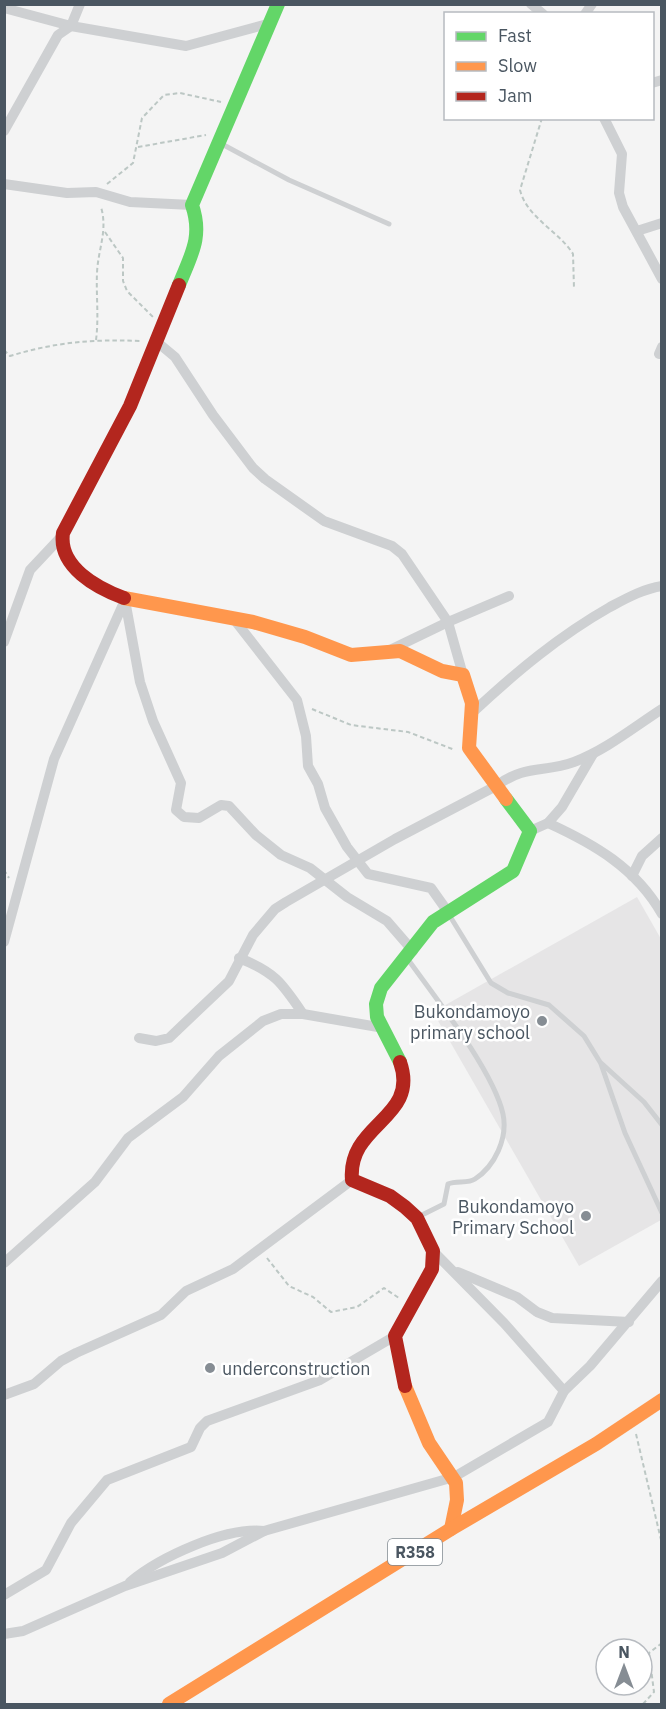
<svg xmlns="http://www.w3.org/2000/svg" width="666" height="1709" font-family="'IBM Plex Sans',sans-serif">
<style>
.education{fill:#e6e5e6}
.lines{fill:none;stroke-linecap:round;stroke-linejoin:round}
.path{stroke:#bcc7c4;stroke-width:2;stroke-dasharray:4.5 3;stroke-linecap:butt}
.lane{stroke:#ced0d2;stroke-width:5}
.street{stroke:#ced0d2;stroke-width:10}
.fast{stroke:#63d668;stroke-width:14}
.slow{stroke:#ff974d;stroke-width:14}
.jam{stroke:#b3261e;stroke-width:14}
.poi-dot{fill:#868d94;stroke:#fff;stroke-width:2}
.labels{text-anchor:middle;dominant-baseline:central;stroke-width:5;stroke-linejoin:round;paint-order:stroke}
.shield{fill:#fff;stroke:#808990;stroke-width:1.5}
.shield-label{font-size:16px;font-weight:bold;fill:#4a5661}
.poi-label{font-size:18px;fill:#4a5661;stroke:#fff;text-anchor:end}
</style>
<rect width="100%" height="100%" fill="#f4f4f4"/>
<polygon class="education" points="637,897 661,939 661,1220 579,1266 433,1012"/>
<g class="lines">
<g class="path">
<path d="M542 118 520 190C527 218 559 231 573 254L574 288"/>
<polyline points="138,147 206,135"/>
<polyline points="107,184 133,163 142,118 164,95 180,93 221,102"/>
<polyline points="105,232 123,258 123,281 127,291 153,317"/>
<path d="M96 340C99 317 96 295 97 273 98 249 108 231 101 207"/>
<path d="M4 350 10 356C56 342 93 339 141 341"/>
<polyline points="312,709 351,725 408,732 455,750"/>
<polyline points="4,870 9,878"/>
<polyline points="267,1258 289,1286 313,1297 331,1312 357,1307 384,1288 399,1298"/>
<polyline points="636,1434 662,1544"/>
<polyline points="643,1704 654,1692 649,1653 662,1643"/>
</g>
<g class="lane">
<polyline points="220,143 289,180 389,224"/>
<polyline points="448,913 491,983 508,993 549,1005 584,1036 600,1062 644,1102 662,1125"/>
<path d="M407 958C434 996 493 1070 503 1114 508 1138 495 1166 475 1179 468 1184 456 1180 448 1184L444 1204 418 1217"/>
<polyline points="601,1064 625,1133 662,1213"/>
</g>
<g class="street">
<polyline points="531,4 543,14"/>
<polyline points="4,8 71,26 186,46 271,23"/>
<polyline points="585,14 592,4"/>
<polyline points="652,83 662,80"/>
<polyline points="604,118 622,154 619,193 623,207 662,279"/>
<polyline points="4,131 58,35 71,26 80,4"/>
<polyline points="4,184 67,193 96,192 130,202 192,205"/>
<polyline points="637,231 662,223"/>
<polyline points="157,342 175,357 213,415 253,468 265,479 324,521 392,546 402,554 448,622 463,675"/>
<polyline points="659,354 662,347"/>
<polyline points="125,600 140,682 153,721 181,783 176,810 184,817 199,818 221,805 229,806 256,835 281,855 310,868 347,897 387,921 413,951"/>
<polyline points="233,618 297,700 306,736 308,766 318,784 325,808 347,847 368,874 431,888 448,912"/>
<polyline points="4,642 30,570 61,537"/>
<polyline points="392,649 448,622 509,596"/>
<path d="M473 712C516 672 559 636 610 607 627 598 643 589 662 586"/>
<path d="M548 823C594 844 636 868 662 914"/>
<polyline points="530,831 548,823 562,807 593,754"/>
<polyline points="632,876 642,856 662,838"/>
<polyline points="4,942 54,759 125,600"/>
<path d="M239 958C275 972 282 983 303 1014"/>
<path d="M139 1038 156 1041 169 1038 229 981 253 935 275 909 286 902 395 839 496 786C526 764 543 773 574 762 606 750 634 727 662 709"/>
<polyline points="433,1251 504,1323 564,1391"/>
<polyline points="4,1263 95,1182 128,1138 183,1097 219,1056 263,1021 281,1014 303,1014 378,1027"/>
<polyline points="458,1272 517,1297 537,1312 552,1318 629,1322"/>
<polyline points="4,1395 34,1384 61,1361 76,1353 161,1315 186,1291 233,1269 352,1180"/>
<path d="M130 1582C160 1557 225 1527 264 1531"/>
<polyline points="4,1595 46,1570 71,1523 107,1480 191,1447 200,1428 207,1421 320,1380 395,1336"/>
<polyline points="4,1634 23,1631 125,1586 222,1553 264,1531 454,1477 548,1422 564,1391 590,1366 662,1281"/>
</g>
<g class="fast">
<path d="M179 285C191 255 203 237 192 205L278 4"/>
<polyline points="400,1062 377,1017 376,1004 381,988 433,922 513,871 530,831 506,799"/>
</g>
<g class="slow">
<polyline points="124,598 253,622 305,637 351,655 400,651 442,671 463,675 472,703 469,748 506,799"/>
<polyline points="405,1386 429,1443 456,1483 457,1500 451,1529"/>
<polyline points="169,1704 451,1529 596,1444 662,1400"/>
</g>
<g class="jam">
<path d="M124 598C97 588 58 567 63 533L130 406 179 285"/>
<path d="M400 1062C420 1119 347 1123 352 1180L390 1196 405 1207 417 1218 433 1251 432 1269 395 1336 405 1386"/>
</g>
</g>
<g class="poi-dot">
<circle cx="542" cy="1021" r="6"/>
<circle cx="586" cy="1216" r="6"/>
<circle cx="210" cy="1368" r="6"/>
</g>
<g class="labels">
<rect class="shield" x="388" y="1539" width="54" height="26" rx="4.5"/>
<g class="shield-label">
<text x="415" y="1552">R358</text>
</g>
<g class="poi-label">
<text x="530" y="1011">Bukondamoyo<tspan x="530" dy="21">primary school</tspan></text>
<text x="574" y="1206">Bukondamoyo<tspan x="574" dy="21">Primary School</tspan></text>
<text x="222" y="1368" text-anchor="start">underconstruction</text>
</g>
</g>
<rect width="666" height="1709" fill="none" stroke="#4a5661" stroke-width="12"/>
<rect x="444" y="12" width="210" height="108" fill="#ffffff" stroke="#b7bbc0" stroke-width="1.5"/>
<rect x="456" y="32" width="30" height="9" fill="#63d668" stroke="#b7bbc0" stroke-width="1.5"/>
<text x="498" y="42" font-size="18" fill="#4a5661">Fast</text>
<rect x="456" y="62" width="30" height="9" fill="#ff974d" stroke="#b7bbc0" stroke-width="1.5"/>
<text x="498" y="72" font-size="18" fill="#4a5661">Slow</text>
<rect x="456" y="92" width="30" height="9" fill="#b3261e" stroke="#b7bbc0" stroke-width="1.5"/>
<text x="498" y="102" font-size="18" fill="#4a5661">Jam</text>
<g transform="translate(624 1667)"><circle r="28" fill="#ffffff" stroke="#b7bbc0" stroke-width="1.5"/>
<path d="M0-4.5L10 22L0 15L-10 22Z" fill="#868d94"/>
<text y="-9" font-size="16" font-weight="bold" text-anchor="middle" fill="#4a5661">N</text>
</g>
</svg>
